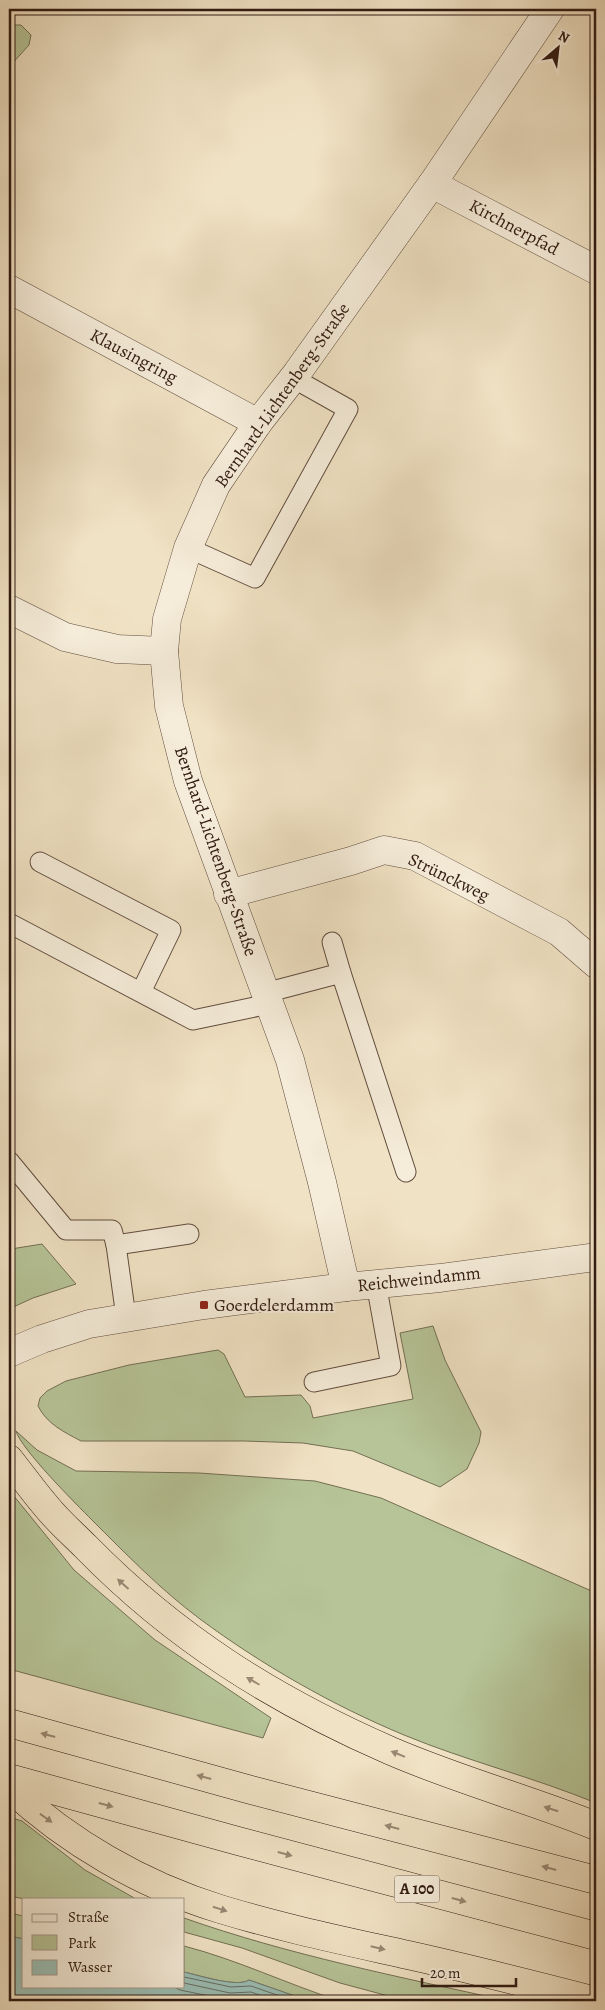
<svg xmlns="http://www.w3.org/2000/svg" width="605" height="2010" font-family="Alegreya,serif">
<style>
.green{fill:#b6c497;stroke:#736f54}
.water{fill:#9abeb4;stroke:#707c73}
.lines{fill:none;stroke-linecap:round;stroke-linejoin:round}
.shore{stroke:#656c62;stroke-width:1}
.service-casing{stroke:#604c3e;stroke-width:21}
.minor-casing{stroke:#604c3e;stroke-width:29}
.tertiary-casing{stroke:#604c3e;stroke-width:29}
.motorway-casing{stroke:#301a11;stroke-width:29}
.service{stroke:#f5ecd9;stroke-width:19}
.minor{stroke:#f5ecd9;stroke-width:28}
.tertiary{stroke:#f5ecd9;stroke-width:28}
.motorway{stroke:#f0e2c4;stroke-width:28}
.oneway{fill:#9a8873}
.poi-dot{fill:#8f2418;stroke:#f5ecd9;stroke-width:2}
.labels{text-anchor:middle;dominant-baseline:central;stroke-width:4;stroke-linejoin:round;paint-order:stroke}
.shield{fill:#f5ecd9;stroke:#6b594d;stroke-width:1}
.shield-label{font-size:16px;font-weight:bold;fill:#301a11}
.street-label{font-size:18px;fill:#301a11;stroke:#f5ecd9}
.poi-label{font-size:18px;fill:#301a11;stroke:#f5ecd9;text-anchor:start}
</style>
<rect width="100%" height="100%" fill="#f0e2c4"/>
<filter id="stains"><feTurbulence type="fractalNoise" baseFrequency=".004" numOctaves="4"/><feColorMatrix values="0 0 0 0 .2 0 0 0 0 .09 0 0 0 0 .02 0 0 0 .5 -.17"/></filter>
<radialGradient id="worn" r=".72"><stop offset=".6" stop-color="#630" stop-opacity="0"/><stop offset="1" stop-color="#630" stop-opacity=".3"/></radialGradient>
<g class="green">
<polygon points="9,25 21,25 31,35 29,45 9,67"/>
<polygon points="42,1244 76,1284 33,1298 9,1309 9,1246 11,1249"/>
<path d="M433 1326 445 1360 481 1432 479 1443 467 1469 440 1487 353 1451 303 1443 244 1441H81C64 1432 47 1424 38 1406L40 1398 47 1391 66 1381 129 1365 218 1350 224 1354 245 1397 301 1395 310 1406 313 1418 413 1399 400 1333Z"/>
<path d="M16 1431 37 1450 76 1471 199 1473 315 1481 381 1498 596 1593V1803C533 1777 467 1761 404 1735 332 1705 262 1665 200 1619 161 1590 126 1554 92 1520 76 1504 21 1449 16 1431Z"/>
<polygon points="9,1490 74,1570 155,1640 271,1718 263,1738 9,1669"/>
<polygon points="9,1817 22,1821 85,1870 136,1899 25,1899 9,1896"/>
<polygon points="9,1913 24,1916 24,1939 9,1936"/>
<path d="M184 1918C289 1955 400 1977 508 2001H407L340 1983 242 1948 184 1932Z"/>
<path d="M184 1946C238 1960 287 1984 340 2001H309L249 1980C238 1988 198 1975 184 1972Z"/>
</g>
<path class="water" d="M9 1936 24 1939V1986H184V1972C197 1975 238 1988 249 1980L309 2001H9Z"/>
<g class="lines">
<g class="shore">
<polyline points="184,1977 231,1987 251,1986 294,2001"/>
<polyline points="184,1983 230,1993 251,1992 276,2001"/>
<polyline points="172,1986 180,1990 229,2000 254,2001"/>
</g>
<defs>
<g id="service">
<polyline points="188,548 255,578 348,409 293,378"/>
<polyline points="40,862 171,930 141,992"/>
<polyline points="9,923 193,1020 269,1004"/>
<polyline points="332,942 341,973"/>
<polyline points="265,993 341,973 406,1172"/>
<polyline points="9,1161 66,1230 112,1230 116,1245"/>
<polyline points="126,1317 116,1245 189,1234"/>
<polyline points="314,1382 391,1366 376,1283"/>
</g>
<g id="minor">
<polyline points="550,9 432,184 297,373 258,423 216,485 188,548 167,619 164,651 169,706 188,781 290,1060 322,1182 346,1287 440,1278 596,1257"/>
<polyline points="432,184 596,270"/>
<polyline points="9,289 258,423"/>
<polyline points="9,609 65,637 117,649 164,651"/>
<polyline points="228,894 351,861 384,850 415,856 559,932 596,964"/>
</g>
<polyline id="tertiary" points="9,1353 42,1339 89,1324 204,1305 346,1287"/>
<g id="motorway">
<path d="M9 1459C21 1474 33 1491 46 1506 58 1521 72 1533 86 1547 175 1638 274 1700 391 1751 458 1780 529 1799 596 1826"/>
<polyline points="9,1723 251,1790 596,1880"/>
<polyline points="9,1778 238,1841 596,1936"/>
<path d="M9 1787C68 1842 142 1885 220 1909 282 1928 345 1941 408 1955 471 1969 534 1985 596 2001"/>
</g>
</defs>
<use href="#service" class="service-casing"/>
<use href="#minor" class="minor-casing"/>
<use href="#tertiary" class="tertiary-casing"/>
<use href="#motorway" class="motorway-casing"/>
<use href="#service" class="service"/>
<use href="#minor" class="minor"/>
<use href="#tertiary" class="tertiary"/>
<use href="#motorway" class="motorway"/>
</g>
<defs><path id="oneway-solid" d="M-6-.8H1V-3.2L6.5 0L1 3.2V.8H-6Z" transform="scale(1.25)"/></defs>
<g class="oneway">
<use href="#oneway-solid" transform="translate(123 1584) rotate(-138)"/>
<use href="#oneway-solid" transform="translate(253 1681) rotate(-150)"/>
<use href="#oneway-solid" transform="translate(48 1735) rotate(-165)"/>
<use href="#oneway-solid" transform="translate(398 1754) rotate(-158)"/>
<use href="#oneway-solid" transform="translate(204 1777) rotate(-165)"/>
<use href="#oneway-solid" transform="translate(106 1805) rotate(15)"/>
<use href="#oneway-solid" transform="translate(551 1809) rotate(-162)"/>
<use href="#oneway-solid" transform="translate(46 1818) rotate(35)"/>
<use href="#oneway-solid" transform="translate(392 1827) rotate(-165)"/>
<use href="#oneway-solid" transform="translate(285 1854) rotate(15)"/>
<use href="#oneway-solid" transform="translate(549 1868) rotate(-165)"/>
<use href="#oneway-solid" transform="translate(459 1900) rotate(15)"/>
<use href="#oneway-solid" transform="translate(220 1909) rotate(18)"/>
<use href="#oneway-solid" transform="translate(378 1948) rotate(13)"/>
</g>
<rect class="poi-dot" x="199" y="1300" width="10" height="10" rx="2.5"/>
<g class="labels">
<rect class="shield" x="394.5" y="1875.5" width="45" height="27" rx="4"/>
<g class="shield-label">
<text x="417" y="1889">A 100</text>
</g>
<g class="street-label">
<text transform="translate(514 227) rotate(28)">Kirchnerpfad</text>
<text transform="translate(134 356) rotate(28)">Klausingring</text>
<text transform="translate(282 395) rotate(-55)">Bernhard-Lichtenberg-Straße</text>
<text transform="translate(216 851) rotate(71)">Bernhard-Lichtenberg-Straße</text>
<text transform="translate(449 877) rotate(26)">Strünckweg</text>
<text transform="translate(419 1279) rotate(-6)">Reichweindamm</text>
</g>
<g class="poi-label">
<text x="214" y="1305">Goerdelerdamm</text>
</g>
</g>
<rect width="605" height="2010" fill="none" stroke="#f0e2c4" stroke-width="30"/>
<rect x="10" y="10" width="585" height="1990" fill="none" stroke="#301a11" stroke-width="2.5"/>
<rect x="15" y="15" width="575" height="1980" fill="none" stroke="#301a11"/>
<rect x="22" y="1898" width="162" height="90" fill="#f5ecd9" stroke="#a69889"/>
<rect x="32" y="1914" width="25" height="8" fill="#f5ecd9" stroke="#a69889"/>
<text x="68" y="1922" font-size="15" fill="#301a11">Straße</text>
<rect x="32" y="1935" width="25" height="15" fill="#b6c497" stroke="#a69889"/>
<text x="68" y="1948" font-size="15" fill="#301a11">Park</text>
<rect x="32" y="1960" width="25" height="15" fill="#9abeb4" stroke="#a69889"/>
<text x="68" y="1972" font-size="15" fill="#301a11">Wasser</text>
<g transform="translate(558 48) rotate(28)" stroke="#f5ecd9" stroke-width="4" paint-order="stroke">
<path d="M0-4L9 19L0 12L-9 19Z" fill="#301a11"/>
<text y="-8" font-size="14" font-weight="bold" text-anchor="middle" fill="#301a11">N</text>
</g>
<path d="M422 1978v8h94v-8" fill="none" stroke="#301a11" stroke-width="2.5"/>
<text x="430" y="1978" font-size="15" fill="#301a11" stroke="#f5ecd9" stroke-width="4" paint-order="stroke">20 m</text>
<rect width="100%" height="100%" filter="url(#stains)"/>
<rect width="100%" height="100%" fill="url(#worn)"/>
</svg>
